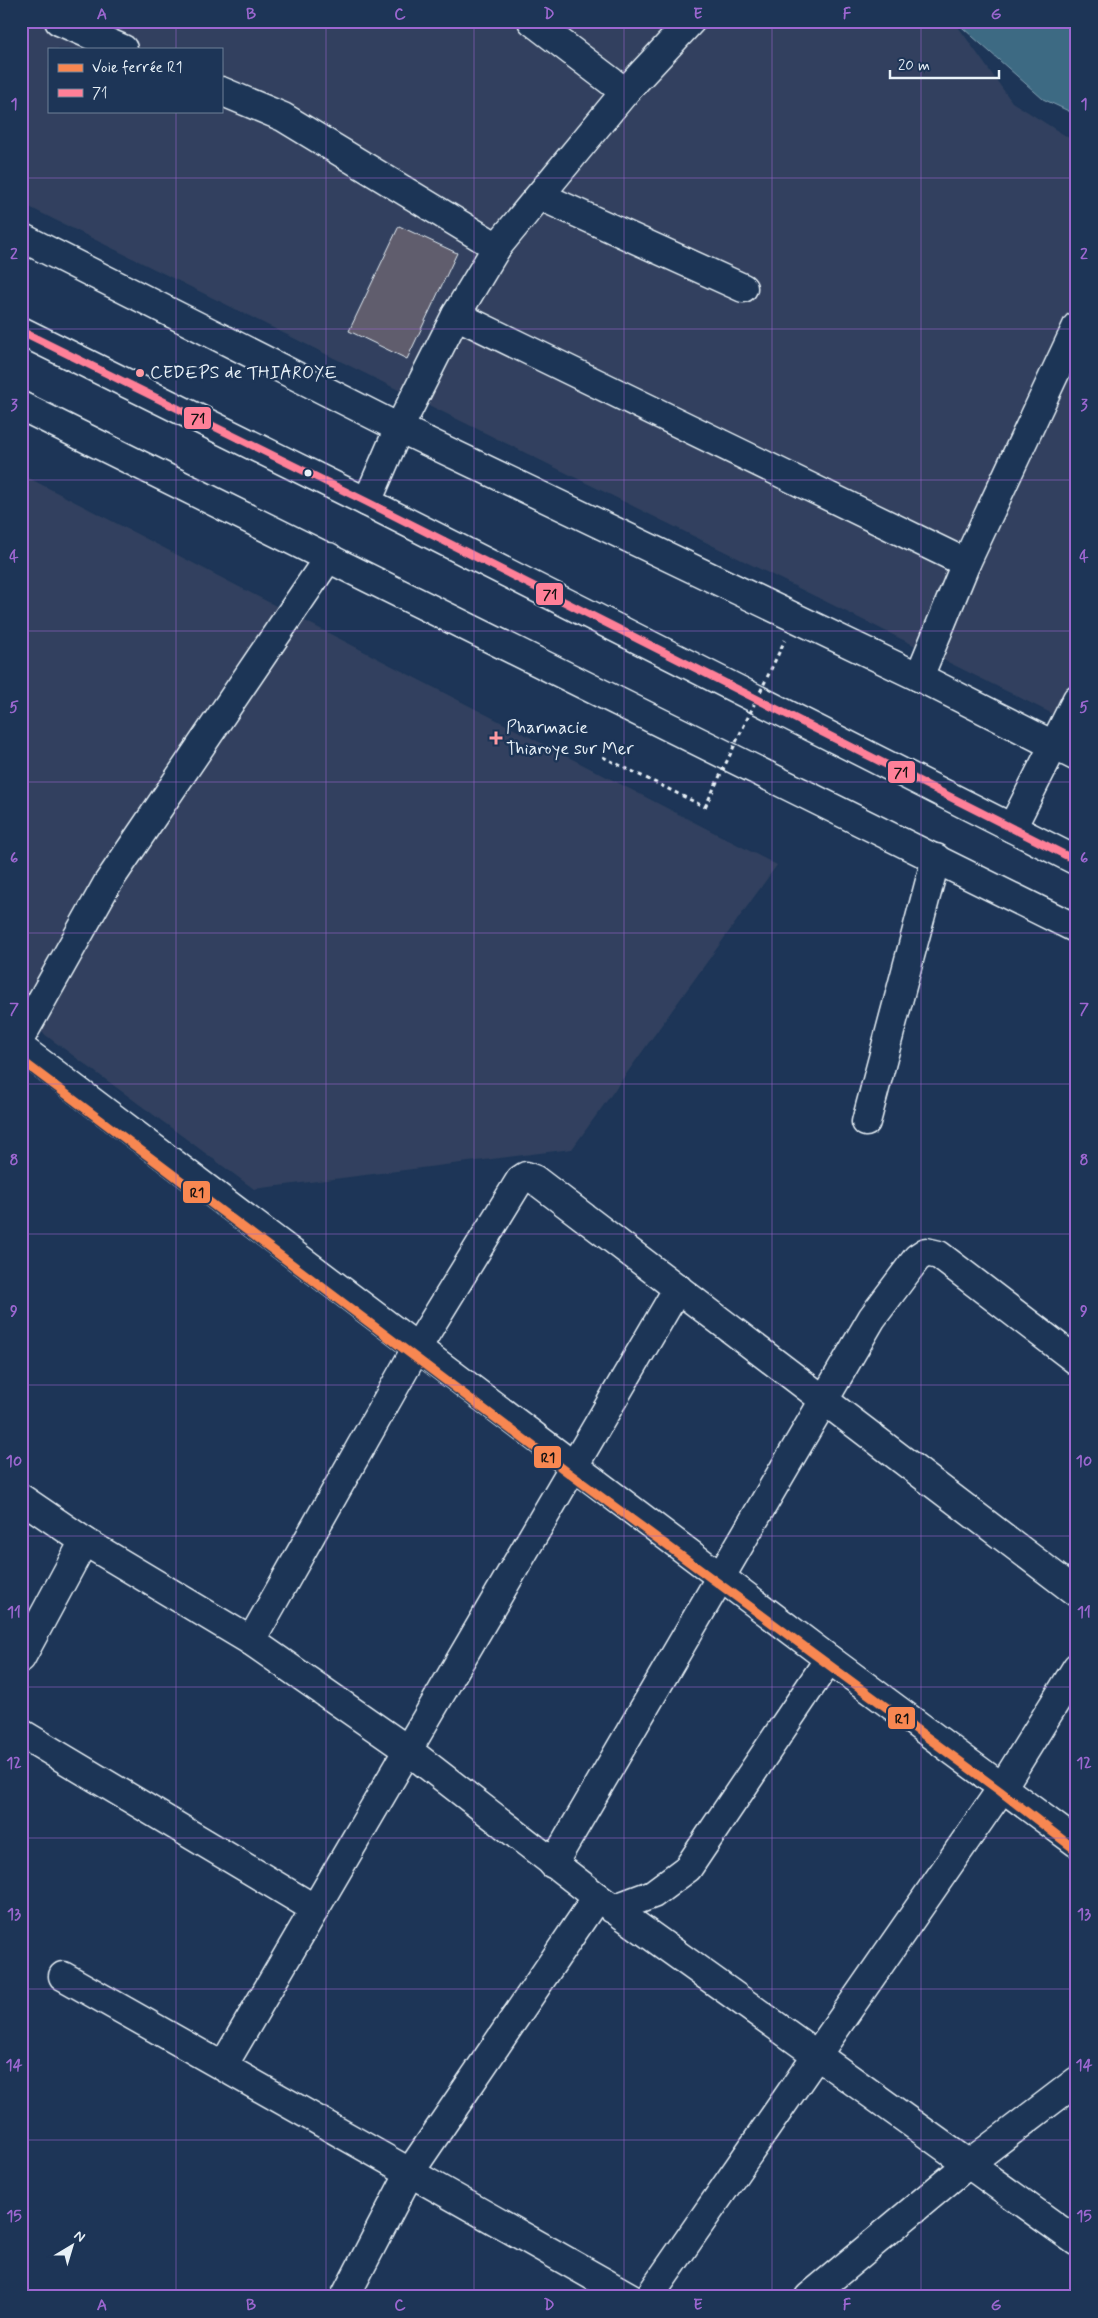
<svg xmlns="http://www.w3.org/2000/svg" width="1098" height="2318" font-family="Mynerve,sans-serif">
<style>
.built{fill:#31415e;fill-rule:evenodd}
.water{fill:#3e6a83;stroke:#82a0b2}
.building{fill:#615d6d;stroke:#e8f1f8}
.lines{fill:none;stroke-linecap:round;stroke-linejoin:round}
.minor-casing{stroke:#e8f1f8;stroke-width:31}
.highway-casing{stroke:#e8f1f8;stroke-width:31}
.path{stroke:#e8f1f8;stroke-width:3;stroke-dasharray:4 4;stroke-linecap:butt}
.minor{stroke:#1d3557;stroke-width:28}
.highway{stroke:#1d3557;stroke-width:28}
.path-bridge{stroke:#e8f1f8;stroke-width:3;stroke-dasharray:4 4;stroke-linecap:butt}
.bus-1-casing{stroke:#1d3557;stroke-width:11}
.bus-1{stroke:#ff8098;stroke-width:8}
.rail-1-casing{stroke:#1d3557;stroke-width:12}
.rail-1{stroke:#f88751;stroke-width:9}
.grid{fill:none;stroke:#9c67d0;stroke-width:1;stroke-opacity:0.55}
.poi-dot{fill:#ff9aa2;stroke:#1d3557;stroke-width:2}
.bus-dot{fill:#e8f1f8;stroke:#1d3557;stroke-width:2}
.labels{text-anchor:middle;dominant-baseline:central;stroke-width:5;stroke-linejoin:round;paint-order:stroke}
.poi-label{font-size:18px;fill:#e8f1f8;stroke:#1d3557;text-anchor:start}
.line-badge{stroke:#1d3557;stroke-width:2}
.pale-badge-label{font-size:14px;text-anchor:middle;font-weight:bold;fill:#111}
.neatline{fill:none;stroke:#9c67d0;stroke-width:2}
.grid-label{font-size:16px;text-anchor:middle;font-weight:bold;fill:#9c67d0}
</style>
<rect width="100%" height="100%" fill="#1d3557"/>
<filter id="ink" filterUnits="userSpaceOnUse"><feTurbulence type="fractalNoise" baseFrequency=".02" numOctaves="2"/><feDisplacementMap in="SourceGraphic" scale="10" xChannelSelector="R" yChannelSelector="G"/><feConvolveMatrix kernelMatrix="1 2 1 2 8 2 1 2 1" color-interpolation-filters="sRGB"/></filter>
<g filter="url(#ink)">
<g class="built">
<path d="M21 21H954L1012 102 1077 143V726L21 203ZM49 49H221V111H49Z"/>
<polygon points="21,474 777,865 572,1149 254,1189 21,1017"/>
</g>
<polygon class="water" points="955,21 1077,21 1077,115 1043,99"/>
<polygon class="building" points="399,226 457,253 407,359 349,331"/>
<g class="lines">
<defs>
<g id="minor">
<polyline points="59,21 123,49"/>
<polyline points="532,21 625,92"/>
<polyline points="221,91 283,117 497,247"/>
<polyline points="540,196 743,288"/>
<polyline points="21,237 399,428 919,677 1077,757"/>
<polyline points="456,315 966,563"/>
<polyline points="367,502 399,428 456,315 497,247 625,92 691,21"/>
<polyline points="919,677 966,563 1077,326"/>
<polyline points="1012,828 1077,699"/>
<polyline points="21,1037 107,884 329,557"/>
<polyline points="21,1048 829,1659 1077,1843"/>
<polyline points="866,1122 936,858"/>
<polyline points="21,1498 84,1541 251,1641 409,1751 597,1897 1077,2242"/>
<polyline points="251,1641 412,1356 520,1180 526,1176 534,1179 1077,1593"/>
<polyline points="21,1658 84,1541"/>
<polyline points="21,1733 315,1909"/>
<polyline points="553,1864 872,1318 917,1258 926,1252 939,1255 1077,1361"/>
<polyline points="613,1909 653,1894 688,1868 829,1659"/>
<polyline points="63,1976 630,2297"/>
<polyline points="223,2066 678,1288"/>
<polyline points="345,2297 410,2172 597,1897"/>
<polyline points="649,2297 1000,1791 1077,1667"/>
<polyline points="809,2297 967,2165 1077,2081"/>
</g>
<g id="highway">
<polyline points="21,331 367,502 1077,861"/>
<polyline points="21,406 1077,929"/>
</g>
</defs>
<use href="#minor" class="minor-casing"/>
<use href="#highway" class="highway-casing"/>
<polyline class="path" points="603,757 705,807"/>
<use href="#minor" class="minor"/>
<use href="#highway" class="highway"/>
<polyline class="path-bridge" points="705,807 785,640"/>
<defs>
<polyline id="bus-1" points="21,331 367,502 1077,861"/>
</defs>
<use href="#bus-1" class="bus-1-casing"/>
<use href="#bus-1" class="bus-1"/>
<defs>
<polyline id="rail-1" points="21,1060 570,1474 1000,1791 1077,1851"/>
</defs>
<use href="#rail-1" class="rail-1-casing"/>
<use href="#rail-1" class="rail-1"/>
</g>
</g>
<path class="grid" d="M176 21V49M326 21V2297M474 21V2297M624 21V2297M772 21V2297M921 21V2297M176 111V2297M21 178H1077M21 329H1077M21 480H1077M21 631H1077M21 782H1077M21 933H1077M21 1084H1077M21 1234H1077M21 1385H1077M21 1536H1077M21 1687H1077M21 1838H1077M21 1989H1077M21 2140H1077"/>
<g class="poi-dot">
<circle cx="140" cy="373" r="5"/>
<path d="M493.5 730.5h5v5h5v5h-5v5h-5v-5h-5v-5h5z"/>
</g>
<circle class="bus-dot" cx="308" cy="473" r="4.5"/>
<g class="labels">
<g class="poi-label">
<text x="150" y="373">CEDEPS de THIAROYE</text>
<text x="506" y="728">Pharmacie<tspan x="506" dy="21">Thiaroye sur Mer</tspan></text>
</g>
</g>
<g class="line-badge">
<rect x="183" y="406" width="29" height="24" rx="5" fill="#ff8098"/>
<rect x="535" y="582" width="29" height="24" rx="5" fill="#ff8098"/>
<rect x="887" y="760" width="29" height="24" rx="5" fill="#ff8098"/>
<rect x="182" y="1180" width="29" height="24" rx="5" fill="#f88751"/>
<rect x="533" y="1445" width="29" height="24" rx="5" fill="#f88751"/>
<rect x="887" y="1706" width="29" height="24" rx="5" fill="#f88751"/>
</g>
<g class="pale-badge-label">
<text x="198" y="423">71</text>
<text x="550" y="599">71</text>
<text x="901" y="777">71</text>
<text x="197" y="1197">R1</text>
<text x="548" y="1462">R1</text>
<text x="902" y="1723">R1</text>
</g>
<rect width="1098" height="2318" fill="none" stroke="#1d3557" stroke-width="55"/>
<rect x="48" y="48" width="175" height="65" fill="#1d3557" stroke="#6e8097"/>
<rect x="58" y="64" width="25" height="8" fill="#f88751" stroke="#6e8097"/>
<text x="92" y="72" font-size="15" fill="#e8f1f8">Voie ferrée R1</text>
<rect x="58" y="89" width="25" height="8" fill="#ff8098" stroke="#6e8097"/>
<text x="92" y="98" font-size="15" fill="#e8f1f8">71</text>
<g transform="translate(72 2246) rotate(38)" stroke="#1d3557" stroke-width="4" paint-order="stroke">
<path d="M0-4L9 19L0 12L-9 19Z" fill="#e8f1f8"/>
<text y="-8" font-size="14" font-weight="bold" text-anchor="middle" fill="#e8f1f8">N</text>
</g>
<path d="M890 70v8h109v-8" fill="none" stroke="#e8f1f8" stroke-width="2.5"/>
<text x="898" y="70" font-size="15" fill="#e8f1f8" stroke="#1d3557" stroke-width="4" paint-order="stroke">20 m</text>
<rect x="28" y="28" width="1042" height="2262" class="neatline"/>
<g class="grid-label">
<text x="102" y="19">A</text>
<text x="251" y="19">B</text>
<text x="400" y="19">C</text>
<text x="549" y="19">D</text>
<text x="698" y="19">E</text>
<text x="847" y="19">F</text>
<text x="996" y="19">G</text>
<text x="14" y="109">1</text>
<text x="1084" y="109">1</text>
<text x="14" y="259">2</text>
<text x="1084" y="259">2</text>
<text x="14" y="410">3</text>
<text x="1084" y="410">3</text>
<text x="14" y="561">4</text>
<text x="1084" y="561">4</text>
<text x="14" y="712">5</text>
<text x="1084" y="712">5</text>
<text x="14" y="863">6</text>
<text x="1084" y="863">6</text>
<text x="14" y="1014">7</text>
<text x="1084" y="1014">7</text>
<text x="14" y="1165">8</text>
<text x="1084" y="1165">8</text>
<text x="14" y="1316">9</text>
<text x="1084" y="1316">9</text>
<text x="14" y="1466">10</text>
<text x="1084" y="1466">10</text>
<text x="14" y="1617">11</text>
<text x="1084" y="1617">11</text>
<text x="14" y="1768">12</text>
<text x="1084" y="1768">12</text>
<text x="14" y="1919">13</text>
<text x="1084" y="1919">13</text>
<text x="14" y="2070">14</text>
<text x="1084" y="2070">14</text>
<text x="14" y="2221">15</text>
<text x="1084" y="2221">15</text>
<text x="102" y="2310">A</text>
<text x="251" y="2310">B</text>
<text x="400" y="2310">C</text>
<text x="549" y="2310">D</text>
<text x="698" y="2310">E</text>
<text x="847" y="2310">F</text>
<text x="996" y="2310">G</text>
</g>
</svg>
